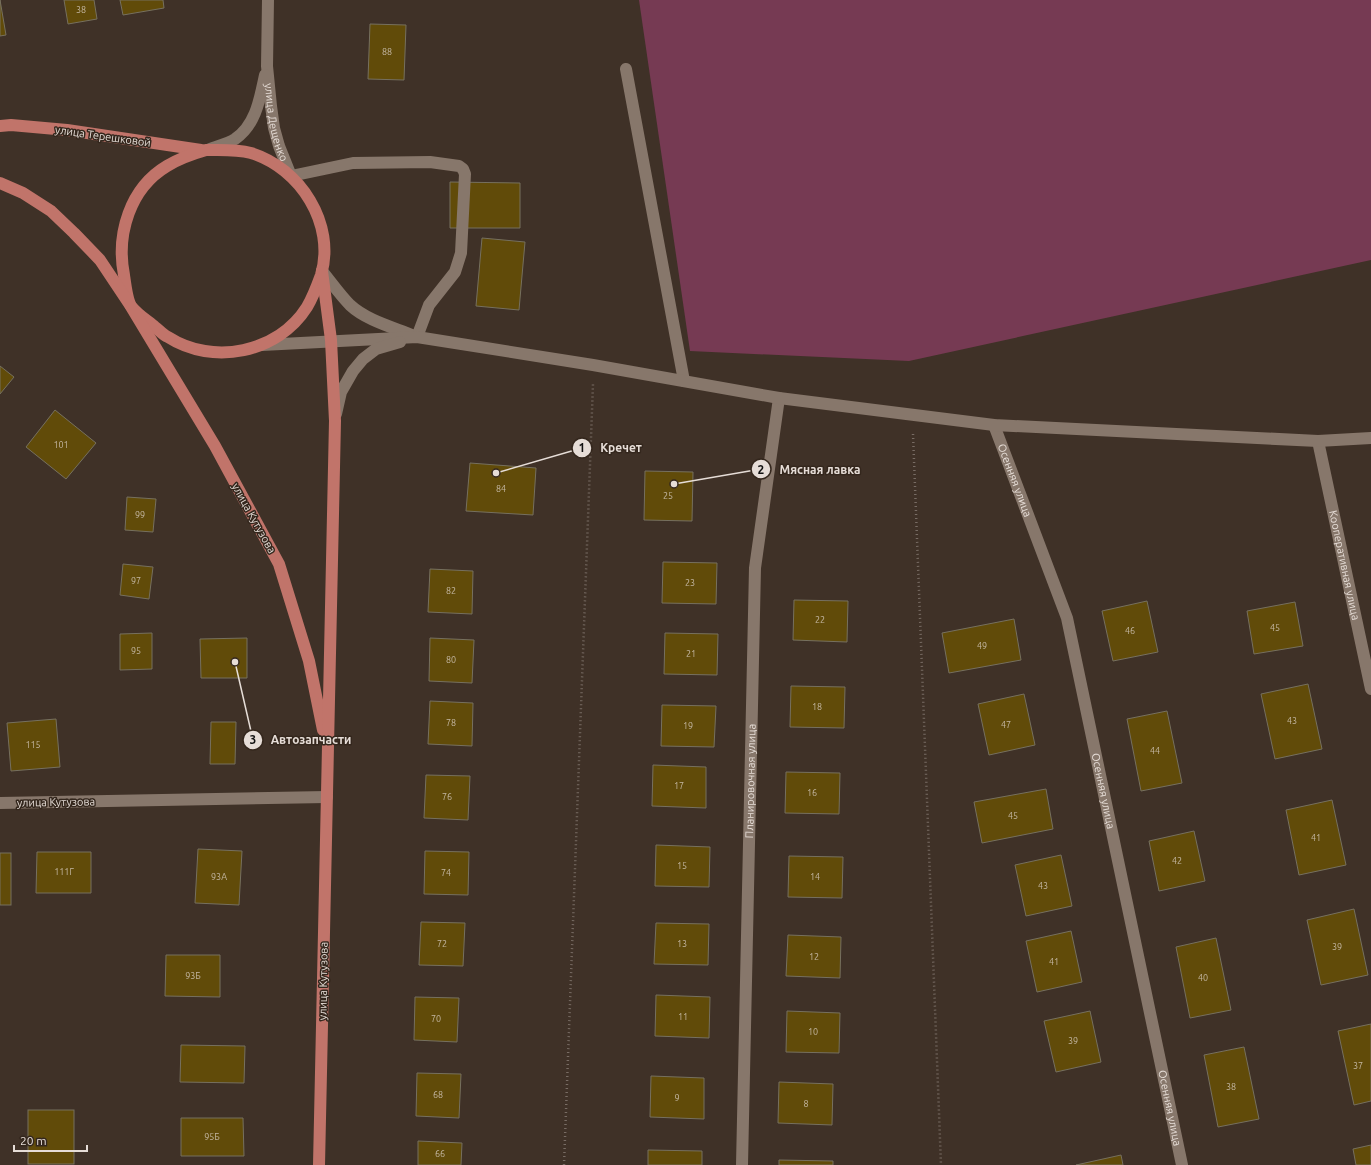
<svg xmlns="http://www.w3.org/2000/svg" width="1371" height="1165" font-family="Ubuntu,sans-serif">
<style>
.green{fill:#763a53}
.building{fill:#614b09;stroke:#76705f}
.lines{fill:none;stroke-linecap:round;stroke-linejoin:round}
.path{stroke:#786c64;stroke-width:2.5;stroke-dasharray:1 3;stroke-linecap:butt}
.lane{stroke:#87776b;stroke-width:12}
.street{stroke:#87776b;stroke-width:12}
.secondary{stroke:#87776b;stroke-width:12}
.primary{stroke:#c1746a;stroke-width:12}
.labels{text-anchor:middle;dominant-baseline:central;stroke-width:3;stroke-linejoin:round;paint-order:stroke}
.number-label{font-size:9px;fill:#c5b8a4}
.street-label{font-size:11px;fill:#e6ddd7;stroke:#34271d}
.leader{fill:none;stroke:#e6ddd7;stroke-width:1.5}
.callout-dot{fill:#e6ddd7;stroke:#34271d;stroke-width:1.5}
.mark-label{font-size:12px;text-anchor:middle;font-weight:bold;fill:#111}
.callout-label{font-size:12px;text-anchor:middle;font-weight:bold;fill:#e6ddd7;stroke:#34271d;stroke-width:3;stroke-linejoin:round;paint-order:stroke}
</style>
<rect width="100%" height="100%" fill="#3f3127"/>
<polygon class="green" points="639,0 1371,0 1371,260 909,361 690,351"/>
<g class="building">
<polygon points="0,0 6,35 0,36"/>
<polygon points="64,0 94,0 97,19 68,24"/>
<polygon points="120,0 163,0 164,8 123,15"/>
<polygon points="370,24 406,25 404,80 368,79"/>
<polygon points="450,182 520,183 520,228 450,228"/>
<polygon points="482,238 525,242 519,310 476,306"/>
<polygon points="0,366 14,377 0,394"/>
<polygon points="55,410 96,443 66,479 26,447"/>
<polygon points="470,463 536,468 533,515 466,511"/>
<polygon points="645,471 693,472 692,521 644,520"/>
<polygon points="127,497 156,499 153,532 125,530"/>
<polygon points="663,562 717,563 716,604 662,603"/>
<polygon points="123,564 153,567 149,599 120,595"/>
<polygon points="430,569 473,571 472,614 428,612"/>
<polygon points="794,600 848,601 847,642 793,640"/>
<polygon points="1147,601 1158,652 1113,661 1102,611"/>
<polygon points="1295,602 1303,646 1254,654 1247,611"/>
<polygon points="1014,619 1021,660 949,673 942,633"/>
<polygon points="152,633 152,669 120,670 120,634"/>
<polygon points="665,633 718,634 717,675 664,674"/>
<polygon points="247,638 247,678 201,678 200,639"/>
<polygon points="430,638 474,640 472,683 429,681"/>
<polygon points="1308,684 1322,749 1275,759 1261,694"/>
<polygon points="791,686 845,687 844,728 790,727"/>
<polygon points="1024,694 1035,745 989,755 978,704"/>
<polygon points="430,701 473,703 472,746 428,744"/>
<polygon points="662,705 716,706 714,747 661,746"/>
<polygon points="1167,711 1182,783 1141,791 1127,719"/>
<polygon points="56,719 60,767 11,771 7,723"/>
<polygon points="211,722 236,722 235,764 210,764"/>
<polygon points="653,765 706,767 706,808 652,806"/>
<polygon points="786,772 840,773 839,814 785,813"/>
<polygon points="426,775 470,776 468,820 424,818"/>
<polygon points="1046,789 1053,829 982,843 974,802"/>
<polygon points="1332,800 1346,865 1299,875 1286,810"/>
<polygon points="1194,831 1205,881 1159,891 1149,841"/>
<polygon points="656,845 710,847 709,887 655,886"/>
<polygon points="198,849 242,851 239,905 195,903"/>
<polygon points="425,851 469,852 468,895 424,894"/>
<polygon points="37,852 91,852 91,893 36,893"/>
<rect x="0" y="853" width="11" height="52"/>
<polygon points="1061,855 1072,906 1026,916 1015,865"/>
<polygon points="789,856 843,857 842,898 788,897"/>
<polygon points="1354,909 1368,975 1321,985 1307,920"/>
<polygon points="421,922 465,923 463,966 419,965"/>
<polygon points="656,923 709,924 708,965 654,964"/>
<polygon points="1071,931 1082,982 1037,992 1026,941"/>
<polygon points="788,935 841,937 840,978 786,976"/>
<polygon points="1216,938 1231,1010 1190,1018 1176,947"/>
<polygon points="166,955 220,955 220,997 165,996"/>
<polygon points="656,995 710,997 709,1038 655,1036"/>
<polygon points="415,997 459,998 457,1042 414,1040"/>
<polygon points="787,1011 840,1013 839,1053 786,1052"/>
<polygon points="1090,1011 1101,1062 1056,1072 1044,1021"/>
<polygon points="1371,1024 1371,1101 1354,1105 1338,1031"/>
<polygon points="181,1045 245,1046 244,1083 180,1082"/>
<polygon points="1244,1047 1259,1119 1218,1127 1204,1055"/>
<polygon points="417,1073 461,1074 459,1118 416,1116"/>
<polygon points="651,1076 704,1078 704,1119 650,1117"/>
<polygon points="779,1082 833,1084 832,1125 778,1123"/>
<rect x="28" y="1110" width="46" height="54"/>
<polygon points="181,1118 243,1118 244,1156 181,1156"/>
<polygon points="418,1141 462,1143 461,1165 418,1165"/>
<polygon points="1371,1145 1371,1165 1356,1165 1353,1149"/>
<polygon points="648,1150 702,1151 702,1165 648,1165"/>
<polygon points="1121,1155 1123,1165 1076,1165"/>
<polygon points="779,1160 833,1161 833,1165 779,1165"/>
</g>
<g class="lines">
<g class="path">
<polyline points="913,434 941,1165"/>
<polyline points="564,1165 593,384"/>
</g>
<g class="lane">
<polyline points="626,69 684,381"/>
<polyline points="291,176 353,163 430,162 459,166 463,169 465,174 461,253 455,272 429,305 417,337"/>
</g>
<g class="street">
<path id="s1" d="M268 0 267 66 271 106 274 128 279 146 291 176"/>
<path d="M208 150C217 146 227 144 235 139 256 125 260 98 265 75"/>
<path id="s2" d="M994 425 1067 618 1182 1165"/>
<path id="s3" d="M1318 441 1371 689"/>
<polyline points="0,803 327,797"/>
<path id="s4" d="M742 1165 755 568 779 398"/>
</g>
<g class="secondary">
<path d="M322 271C331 282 340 295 350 305 366 320 392 327 412 335"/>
<polyline points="262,345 417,337 593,365 779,398 994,425 1318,441 1371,438"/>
<polyline points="336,414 341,392 353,371 363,359 376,349 400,342"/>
</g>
<g class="primary">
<polyline points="0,126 11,125 67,130 201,150"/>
<path d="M206 150C221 150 236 149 251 153 300 168 336 224 321 275 317 286 313 297 307 307 278 353 213 366 168 337 163 335 159 330 155 327 148 321 137 314 131 306 127 300 125 282 124 275 116 234 130 188 167 166 180 158 192 154 206 150Z"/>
<polyline points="0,183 23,193 51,211 74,233 100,260 130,305 215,446 279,564 309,661 323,730"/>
<polyline points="319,1165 335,421 331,340 322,271"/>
</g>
</g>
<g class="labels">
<g class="number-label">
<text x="81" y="10">38</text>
<text x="387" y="52">88</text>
<text x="61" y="445">101</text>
<text x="501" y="489">84</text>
<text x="668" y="496">25</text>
<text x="140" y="515">99</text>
<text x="136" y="581">97</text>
<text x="690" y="583">23</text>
<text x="451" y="591">82</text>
<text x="820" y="620">22</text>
<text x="1275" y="628">45</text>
<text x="1130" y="631">46</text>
<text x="982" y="646">49</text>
<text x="136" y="651">95</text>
<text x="691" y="654">21</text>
<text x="451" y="660">80</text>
<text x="817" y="707">18</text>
<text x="1292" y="721">43</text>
<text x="451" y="723">78</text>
<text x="1006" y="725">47</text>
<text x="688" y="726">19</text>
<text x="33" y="745">115</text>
<text x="1155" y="751">44</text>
<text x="679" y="786">17</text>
<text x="812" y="793">16</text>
<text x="447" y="797">76</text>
<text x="1013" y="816">45</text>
<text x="1316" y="838">41</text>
<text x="1177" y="861">42</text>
<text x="682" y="866">15</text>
<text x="64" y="872">111Г</text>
<text x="446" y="873">74</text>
<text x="219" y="877">93А</text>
<text x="815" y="877">14</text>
<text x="1043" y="886">43</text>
<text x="442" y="944">72</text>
<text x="682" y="944">13</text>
<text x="1337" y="947">39</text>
<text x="814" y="957">12</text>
<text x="1054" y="962">41</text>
<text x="193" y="976">93Б</text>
<text x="1203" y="978">40</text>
<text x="683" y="1017">11</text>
<text x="436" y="1019">70</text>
<text x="813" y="1032">10</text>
<text x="1073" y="1041">39</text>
<text x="1358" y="1066">37</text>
<text x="1231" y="1087">38</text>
<text x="438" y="1095">68</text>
<text x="677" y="1098">9</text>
<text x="806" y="1104">8</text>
<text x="212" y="1137">95Б</text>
<text x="440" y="1154">66</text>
</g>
<g class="street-label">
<text stroke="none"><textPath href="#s1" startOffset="123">улица Дещенко</textPath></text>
<text transform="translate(103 136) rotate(8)">улица Терешковой</text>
<text stroke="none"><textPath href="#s2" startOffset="59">Осенняя улица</textPath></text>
<text transform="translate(254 518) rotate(61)">улица Кутузова</text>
<text stroke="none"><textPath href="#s3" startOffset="127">Кооперативная улица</textPath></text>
<text stroke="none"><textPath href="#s4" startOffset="384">Планировочная улица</textPath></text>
<text stroke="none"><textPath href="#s2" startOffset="383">Осенняя улица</textPath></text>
<text transform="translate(56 802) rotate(-1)">улица Кутузова</text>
<text transform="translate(323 981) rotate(-89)">улица Кутузова</text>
<text stroke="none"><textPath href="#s2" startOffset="707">Осенняя улица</textPath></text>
</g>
</g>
<path class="leader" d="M496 473L582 448M674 484L761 469M235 662L253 740"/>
<g class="callout-dot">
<circle cx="496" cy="473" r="4"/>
<circle cx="674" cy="484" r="4"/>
<circle cx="235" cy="662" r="4"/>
<circle cx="582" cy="448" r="10"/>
<circle cx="761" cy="469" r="10"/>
<circle cx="253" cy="740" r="10"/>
</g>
<g class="mark-label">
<text x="582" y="452">1</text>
<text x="761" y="474">2</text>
<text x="253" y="744">3</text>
</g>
<g class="callout-label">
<text x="621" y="452">Кречет</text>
<text x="820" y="474">Мясная лавка</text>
<text x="311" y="744">Автозапчасти</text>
</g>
<path d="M14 1145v6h73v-6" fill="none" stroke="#e6ddd7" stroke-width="2"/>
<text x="20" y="1145" font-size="12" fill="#e6ddd7" stroke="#34271d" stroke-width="3" paint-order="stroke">20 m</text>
</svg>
